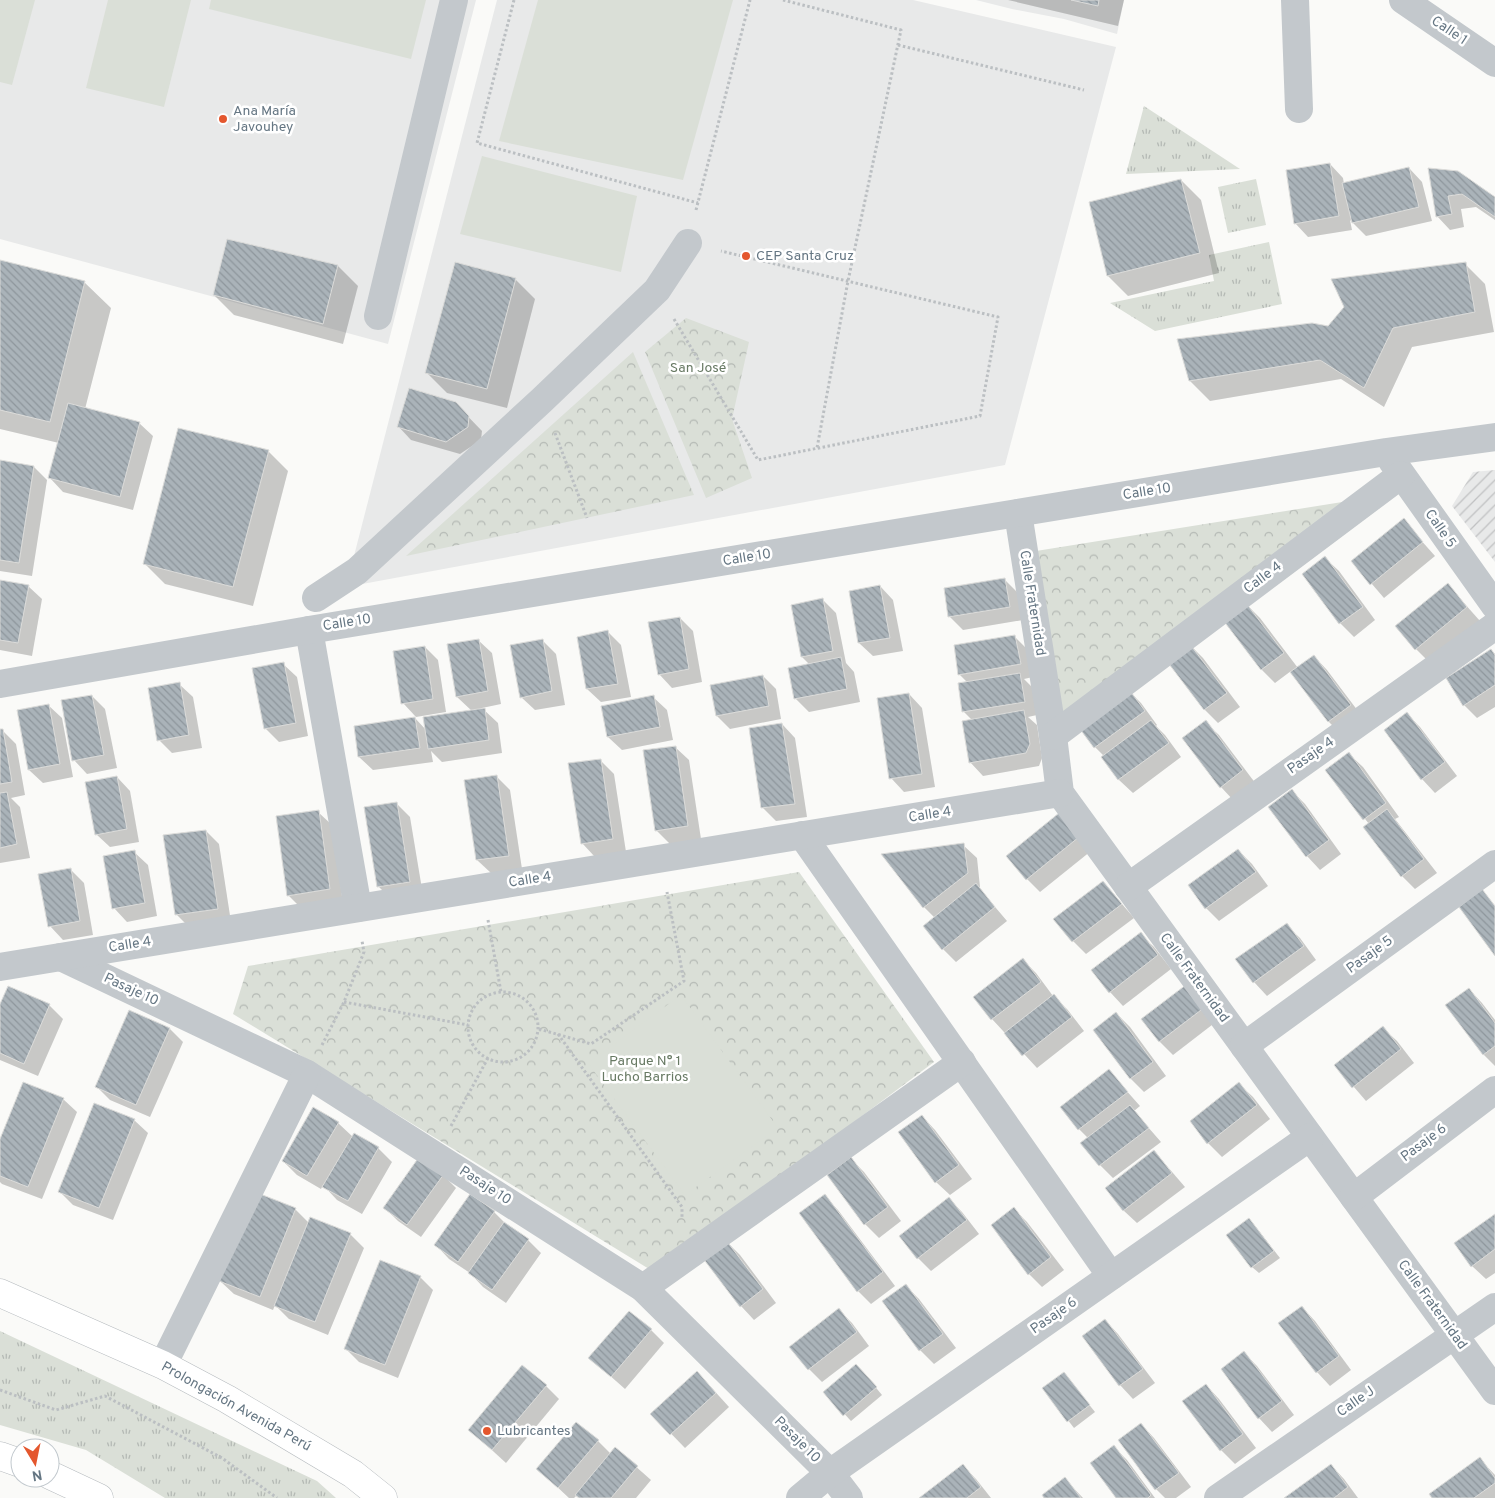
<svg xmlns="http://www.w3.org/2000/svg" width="1495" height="1498" font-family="Overpass,sans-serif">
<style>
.built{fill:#e8e9e9}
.industrial{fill:url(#industrial-furrows)}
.grass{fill:url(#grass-tufts)}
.forest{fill:url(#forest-crowns)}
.pitch{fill:#dadfd7}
.shadow{fill:#0003}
.building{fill:url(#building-back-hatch);stroke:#dcdcda}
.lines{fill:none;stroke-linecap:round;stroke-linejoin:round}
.major-casing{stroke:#b5babe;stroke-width:29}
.path{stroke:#bbbfc2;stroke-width:3;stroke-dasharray:2.5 2.5;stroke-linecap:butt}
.minor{stroke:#c3c8cc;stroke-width:28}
.major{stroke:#fff;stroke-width:28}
.poi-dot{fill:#e4572e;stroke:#fff;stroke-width:2}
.labels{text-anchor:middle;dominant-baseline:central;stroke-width:5;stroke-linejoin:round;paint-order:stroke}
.street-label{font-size:14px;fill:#657683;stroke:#fff}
.poi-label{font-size:14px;fill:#657683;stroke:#fff;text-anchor:start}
.park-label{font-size:14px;fill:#687a64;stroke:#fff}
</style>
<defs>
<pattern id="industrial-furrows" width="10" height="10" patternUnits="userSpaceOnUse" patternTransform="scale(1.25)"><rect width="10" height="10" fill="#e8e9e9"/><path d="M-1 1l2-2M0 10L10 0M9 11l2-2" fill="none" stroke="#c0c1c2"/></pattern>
<pattern id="grass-tufts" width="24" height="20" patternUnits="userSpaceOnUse" patternTransform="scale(1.25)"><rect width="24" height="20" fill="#dadfd7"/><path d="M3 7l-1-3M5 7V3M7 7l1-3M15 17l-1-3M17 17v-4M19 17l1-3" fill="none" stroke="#b4b9b4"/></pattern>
<pattern id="forest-crowns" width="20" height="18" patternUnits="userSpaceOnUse" patternTransform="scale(1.25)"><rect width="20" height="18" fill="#dadfd7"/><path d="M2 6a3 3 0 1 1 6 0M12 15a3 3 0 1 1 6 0" fill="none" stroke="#b4b9b4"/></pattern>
<pattern id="building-back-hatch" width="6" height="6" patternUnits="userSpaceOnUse" patternTransform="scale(1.25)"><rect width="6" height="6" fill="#aab3b9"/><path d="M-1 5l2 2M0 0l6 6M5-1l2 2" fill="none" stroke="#8e969c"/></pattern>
</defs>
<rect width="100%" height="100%" fill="#fafaf8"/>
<g class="built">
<polygon points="0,0 476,0 388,344 0,239"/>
<polygon points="497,0 913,0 1116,47 1005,465 346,587"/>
<polygon points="976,0 1124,0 1117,34 1064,19 1012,9"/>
</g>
<polygon class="industrial" points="1495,470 1495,562 1452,506 1473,472"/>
<g class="grass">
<polygon points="1144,106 1240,169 1126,174"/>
<polygon points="1256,179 1266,225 1228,233 1218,187"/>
<polygon points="1269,242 1282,304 1155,331 1110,303 1214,281 1209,255"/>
<polygon points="0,1331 317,1481 336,1498 165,1498 86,1450 0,1425"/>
</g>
<g class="forest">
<polygon points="686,318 749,342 732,419 752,478 706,498 645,352"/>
<polygon points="633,352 694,495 406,556"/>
<polygon points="1361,499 1064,722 1036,551"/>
<polygon points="799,872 934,1062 654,1272 233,1014 248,966"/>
</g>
<g class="pitch">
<polygon points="0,0 35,0 12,85 0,82"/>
<polygon points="108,0 191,0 164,107 86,88"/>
<polygon points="211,0 426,0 411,59 209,9"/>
<polygon points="538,0 733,0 683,180 499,141"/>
<polygon points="482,156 637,196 621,272 460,234"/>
<polygon points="681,995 778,1128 685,1195 588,1063"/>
</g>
<g class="shadow">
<polygon points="1008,0 1124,0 1118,26"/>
<polygon points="1330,164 1343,178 1344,184 1409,168 1422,182 1432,221 1366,236 1350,220 1352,230 1308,237 1295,223"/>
<polygon points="1429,169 1495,199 1495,220 1476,207 1461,209 1464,227 1450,230 1437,216"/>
<polygon points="1181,180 1201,200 1219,273 1128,296 1108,276 1091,203"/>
<polygon points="228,241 338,266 358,286 343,344 234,315 214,295"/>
<polygon points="0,261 84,282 111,308 85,409 139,423 153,436 133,510 63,492 50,478 59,443 0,429"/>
<polygon points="1465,264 1485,284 1494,332 1412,347 1384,407 1341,379 1210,401 1190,381 1329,327"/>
<polygon points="515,279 535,299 507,408 447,393 427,373"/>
<polygon points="455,403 482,431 481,440 460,454 411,440 398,426"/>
<polygon points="268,451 288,471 253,606 165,584 145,564"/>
<polygon points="0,462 34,467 47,480 32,576 0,571"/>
<polygon points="1403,520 1435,556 1384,598 1353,562"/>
<polygon points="1325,558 1339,571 1375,620 1354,637 1340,623 1303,574"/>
<polygon points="1005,580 1018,593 1023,620 963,630 949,616"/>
<polygon points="0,581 28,586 42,599 32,656 0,650"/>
<polygon points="1448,585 1480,621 1429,662 1416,649"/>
<polygon points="880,586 893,600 903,651 873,656 859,643"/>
<polygon points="823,600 836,613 846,663 854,672 860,702 809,712 795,698 810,665 802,657"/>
<polygon points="1246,604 1260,618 1298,668 1314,656 1327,670 1364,719 1342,735 1329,722 1291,671 1275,683 1262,670 1225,621"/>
<polygon points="680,618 693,631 702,682 672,688 659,674"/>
<polygon points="608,632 621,645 631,697 601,702 587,689"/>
<polygon points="1015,637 1028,650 1033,677 1024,679 1033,688 1037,715 1028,717 1037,725 1042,758 1039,766 983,776 970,762 972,720 964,712 968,683 959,674"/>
<polygon points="478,640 492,653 501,704 482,708 498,723 502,753 442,762 431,751 433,762 373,770 359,757 355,727 415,718 426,730 472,711 457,697 448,645"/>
<polygon points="542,640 556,654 565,705 535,710 521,697"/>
<polygon points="1189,644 1203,658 1240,707 1218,723 1205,710 1168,661"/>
<polygon points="425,647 438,660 446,712 416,717 403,703"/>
<polygon points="1491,650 1495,654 1495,707 1477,718 1464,705"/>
<polygon points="283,664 297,677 308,736 279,742 265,728"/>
<polygon points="763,676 776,689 781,719 730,729 717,716"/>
<polygon points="179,684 193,697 202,748 172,753 159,740"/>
<polygon points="1128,690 1141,703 1157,725 1156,726 1165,735 1181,757 1133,793 1119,780 1103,757 1104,756 1095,747 1079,725"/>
<polygon points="909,694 922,708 935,787 904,792 891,778"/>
<polygon points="92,696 105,709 117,768 87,774 74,760"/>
<polygon points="653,697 667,710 673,740 622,750 608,737"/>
<polygon points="48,705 62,718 73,777 43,783 29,770 18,711"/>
<polygon points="1407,714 1420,727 1457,776 1435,793 1422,779"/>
<polygon points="1205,722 1219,735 1256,784 1234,801 1221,787"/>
<polygon points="782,724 795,738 807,817 776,821 763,808"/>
<polygon points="2,730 16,744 25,795 11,798 20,807 30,858 0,863 0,731"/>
<polygon points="675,747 689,760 701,839 670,844 656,830"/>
<polygon points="1349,754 1363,767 1399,817 1395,819 1437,873 1415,889 1402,876 1369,824 1327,770"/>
<polygon points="600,760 614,774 626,852 595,857 582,843"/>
<polygon points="496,776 510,790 522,869 491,873 477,860"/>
<polygon points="117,777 130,791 139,842 110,847 96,834"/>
<polygon points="1292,791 1305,804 1341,854 1320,870 1307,856"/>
<polygon points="396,803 410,817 423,895 392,900 379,887 366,808"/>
<polygon points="318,812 332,825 343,903 302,909 288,895"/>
<polygon points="1059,815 1091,851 1040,892 1027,879"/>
<polygon points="206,831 219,844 231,922 190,928 176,914"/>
<polygon points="963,845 977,858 980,887 979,888 1007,921 956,962 943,949 935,918 924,907 883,855"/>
<polygon points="1238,850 1252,864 1268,886 1219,921 1206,908"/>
<polygon points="134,852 148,865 157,916 127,922 114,908"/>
<polygon points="70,869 84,883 93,935 63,940 50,926"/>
<polygon points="1103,882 1134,918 1086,954 1073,941"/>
<polygon points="1286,925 1300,938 1316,960 1267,996 1254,982"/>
<polygon points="1140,934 1154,947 1171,969 1123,1006 1110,992"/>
<polygon points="1023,960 1036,973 1053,996 1067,1009 1084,1031 1037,1068 992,1019"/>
<polygon points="9,987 49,1005 63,1019 38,1076 0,1060 0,1007"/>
<polygon points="1469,989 1482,1003 1495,1020 1495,1066 1484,1055 1447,1006"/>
<polygon points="1204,996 1221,1018 1173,1055 1160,1042 1143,1020"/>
<polygon points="130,1011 170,1029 183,1042 150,1117 110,1100 96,1086"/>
<polygon points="1116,1013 1130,1027 1166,1076 1144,1092 1131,1079 1094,1030"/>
<polygon points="1383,1028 1397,1041 1414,1063 1366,1101 1335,1065"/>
<polygon points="1109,1071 1140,1106 1134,1111 1161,1142 1113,1178 1100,1165 1088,1138 1079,1129"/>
<polygon points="1239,1084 1253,1097 1270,1119 1222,1157 1208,1143 1191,1121"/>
<polygon points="63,1099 77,1112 42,1199 2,1184 0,1182 0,1142"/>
<polygon points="922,1116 935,1130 972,1179 950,1195 936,1182"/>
<polygon points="134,1120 148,1133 113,1220 73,1205 60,1192"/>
<polygon points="338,1123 353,1137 354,1134 378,1148 392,1162 362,1214 337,1200 323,1185 321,1189 297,1175 283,1161"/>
<polygon points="1154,1151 1185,1187 1137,1223 1123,1210"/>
<polygon points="851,1159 864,1172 901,1221 879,1238 865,1224 829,1175"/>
<polygon points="443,1175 456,1188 421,1237 398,1221 385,1208"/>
<polygon points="824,1196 838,1210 895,1286 871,1304 858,1291"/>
<polygon points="949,1199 962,1212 979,1234 931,1271 918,1258"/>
<polygon points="295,1209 309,1223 350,1234 364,1248 328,1335 289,1319 275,1305 273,1310 234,1294 220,1281"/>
<polygon points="1014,1209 1027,1222 1064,1270 1042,1287 1029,1274"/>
<polygon points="494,1212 507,1225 528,1240 541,1253 506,1303 483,1287 470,1273 449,1259 436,1245"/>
<polygon points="1495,1215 1495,1273 1486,1279 1472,1266"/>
<polygon points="1255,1226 1280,1258 1259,1273 1252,1267"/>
<polygon points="726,1241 740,1255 776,1303 754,1320 741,1306"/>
<polygon points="420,1277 433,1290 398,1378 359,1362 345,1348"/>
<polygon points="905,1285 919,1299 956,1348 934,1364 920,1350 883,1301"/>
<polygon points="1302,1307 1315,1321 1351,1370 1330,1386 1317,1372"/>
<polygon points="839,1310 852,1323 869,1346 822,1382 809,1369"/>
<polygon points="1105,1320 1118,1334 1155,1383 1133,1399 1120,1385 1084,1336"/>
<polygon points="651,1330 664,1343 625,1389 590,1358"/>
<polygon points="1244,1353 1257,1366 1294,1415 1272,1432 1259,1418"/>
<polygon points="863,1372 882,1395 851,1421 825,1393"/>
<polygon points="1064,1373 1095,1412 1074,1428 1044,1389"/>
<polygon points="1206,1385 1219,1399 1256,1448 1235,1464 1221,1450 1184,1401"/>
<polygon points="546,1386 559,1399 506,1463 470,1430"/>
<polygon points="710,1386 729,1407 685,1448 652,1414"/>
<polygon points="1141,1424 1154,1438 1191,1487 1176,1498 1165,1498 1156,1489 1120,1440"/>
<polygon points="598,1441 611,1454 616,1449 651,1480 636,1498 580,1498 577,1495 574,1498 569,1498 538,1469"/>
<polygon points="1114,1447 1127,1460 1155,1498 1118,1498"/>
<polygon points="1480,1459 1495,1475 1495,1498 1434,1498"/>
<polygon points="1331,1465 1344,1479 1358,1498 1286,1498"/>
<polygon points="963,1466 976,1479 991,1498 921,1498"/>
<polygon points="1065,1479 1083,1498 1046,1498"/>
</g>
<g class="building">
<polygon points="1071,0 1099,0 1098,6"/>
<polygon points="1330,163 1339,216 1294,224 1286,170"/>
<polygon points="1409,167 1419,207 1352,223 1342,183"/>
<polygon points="1428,168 1458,171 1495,197 1495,217 1462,194 1448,196 1452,214 1436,217"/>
<polygon points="1181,179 1200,253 1107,276 1089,202"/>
<polygon points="227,239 338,265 323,324 213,295"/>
<polygon points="0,260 85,281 50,422 0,410"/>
<polygon points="455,262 516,278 487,389 425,373"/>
<polygon points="1466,262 1475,312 1393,328 1364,388 1320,360 1189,381 1177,339 1312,323 1328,326 1344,307 1331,279"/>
<polygon points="409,388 456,402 469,416 468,427 446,442 397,427"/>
<polygon points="68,403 140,422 120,497 48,478"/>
<polygon points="178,428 269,450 233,587 143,564"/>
<polygon points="0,460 34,466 19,563 0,560"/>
<polygon points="1404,518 1423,542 1370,585 1351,561"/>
<polygon points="1325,556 1363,607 1339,624 1302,574"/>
<polygon points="1005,578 1010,607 948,617 944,588"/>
<polygon points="0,580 29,585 18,643 0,640"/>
<polygon points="1448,583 1467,607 1415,650 1395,626"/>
<polygon points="880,585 890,638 858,643 849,591"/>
<polygon points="823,598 833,651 801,657 791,605"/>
<polygon points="1246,603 1284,653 1261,670 1223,620"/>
<polygon points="680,617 689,669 658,675 648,622"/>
<polygon points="608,630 618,684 586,689 577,637"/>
<polygon points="1015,635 1021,664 958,675 954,645"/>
<polygon points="479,639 488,691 456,697 447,644"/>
<polygon points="543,639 552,691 520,698 510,645"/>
<polygon points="1189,643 1227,693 1204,710 1166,660"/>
<polygon points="425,646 433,699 401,704 393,651"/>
<polygon points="1491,649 1495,655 1495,685 1463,706 1446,678"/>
<polygon points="1314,655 1351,705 1328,722 1290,672"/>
<polygon points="841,657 847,689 794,699 788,668"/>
<polygon points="284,662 296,723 264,729 252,668"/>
<polygon points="1020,673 1025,702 962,712 958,683"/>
<polygon points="763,675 769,706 716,716 710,685"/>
<polygon points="180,682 189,735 157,741 148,688"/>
<polygon points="1128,688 1145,711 1094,748 1077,725"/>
<polygon points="909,693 922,774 889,779 877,698"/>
<polygon points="92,695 104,755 72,761 61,700"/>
<polygon points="654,695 660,727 607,737 601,706"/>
<polygon points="49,704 60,764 28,770 17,710"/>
<polygon points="485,708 489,740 428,749 423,717"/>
<polygon points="1024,710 1030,744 1026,753 969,763 962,721"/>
<polygon points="1407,712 1445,762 1421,780 1384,730"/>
<polygon points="415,717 420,748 358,757 354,726"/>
<polygon points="1151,720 1169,743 1118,780 1101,757"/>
<polygon points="1206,720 1243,770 1220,788 1182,738"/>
<polygon points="782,723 795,804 761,808 749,728"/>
<polygon points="0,729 3,729 12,782 0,784"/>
<polygon points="676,746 688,826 655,831 643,750"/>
<polygon points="1349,752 1386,803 1363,820 1325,770"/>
<polygon points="601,759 613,839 581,844 568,763"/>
<polygon points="497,775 509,856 476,860 464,780"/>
<polygon points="117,776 127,829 95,835 85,782"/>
<polygon points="1292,789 1329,840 1306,857 1268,807"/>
<polygon points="7,792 17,844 0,848 0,793"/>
<polygon points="397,802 410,882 377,887 364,807"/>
<polygon points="1387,809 1424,859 1401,877 1363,827"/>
<polygon points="319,810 330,889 287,896 276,816"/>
<polygon points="1059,813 1079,837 1026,880 1006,856"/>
<polygon points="206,830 218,909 175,915 163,835"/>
<polygon points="964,843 968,873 923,908 881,854"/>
<polygon points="1238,849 1256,872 1205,909 1188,885"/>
<polygon points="135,850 145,903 112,909 103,856"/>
<polygon points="71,868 80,921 48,927 38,874"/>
<polygon points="1103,881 1122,904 1072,942 1053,919"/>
<polygon points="976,883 995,907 942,950 923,926"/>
<polygon points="1482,889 1495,906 1495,956 1459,907"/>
<polygon points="1287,923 1304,946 1253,983 1235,959"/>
<polygon points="1141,932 1158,955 1109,993 1091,970"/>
<polygon points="1023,958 1041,982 991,1020 973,997"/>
<polygon points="1191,981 1209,1004 1159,1042 1141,1019"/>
<polygon points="8,986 50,1004 24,1064 0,1053 0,1004"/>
<polygon points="1469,988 1495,1023 1495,1046 1483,1055 1445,1005"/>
<polygon points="1054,994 1072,1017 1022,1056 1004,1033"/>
<polygon points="129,1010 170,1028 136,1105 95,1087"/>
<polygon points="1116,1012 1153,1062 1130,1079 1093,1030"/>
<polygon points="1383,1026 1401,1049 1352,1088 1334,1065"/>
<polygon points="1109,1069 1128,1092 1078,1130 1060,1107"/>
<polygon points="23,1082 64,1098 28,1187 0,1176 0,1139"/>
<polygon points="1239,1082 1257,1105 1207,1144 1190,1121"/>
<polygon points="94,1103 135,1119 99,1208 58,1192"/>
<polygon points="1130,1105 1149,1128 1099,1166 1080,1143"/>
<polygon points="313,1107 339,1122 307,1176 282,1161"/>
<polygon points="922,1115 959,1165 935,1183 898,1132"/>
<polygon points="354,1133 379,1147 348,1201 322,1187"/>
<polygon points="1154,1150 1172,1173 1123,1211 1105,1188"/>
<polygon points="419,1157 444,1174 407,1225 383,1208"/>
<polygon points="851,1157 888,1207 864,1225 827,1175"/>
<polygon points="255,1192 296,1208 260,1297 219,1281"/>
<polygon points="470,1194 495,1211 458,1262 434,1245"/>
<polygon points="825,1194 883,1272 857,1292 799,1213"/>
<polygon points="949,1197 967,1220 917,1259 899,1236"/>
<polygon points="1014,1207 1051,1257 1028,1275 991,1225"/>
<polygon points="1495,1214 1495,1249 1471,1267 1454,1243"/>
<polygon points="310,1217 351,1233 315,1322 274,1306"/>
<polygon points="1249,1218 1274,1251 1251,1268 1226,1235"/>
<polygon points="504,1222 529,1239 492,1290 468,1273"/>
<polygon points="726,1240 763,1289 740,1307 702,1257"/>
<polygon points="380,1260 421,1276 385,1365 344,1349"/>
<polygon points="906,1284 943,1334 919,1351 882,1301"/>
<polygon points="1302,1306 1339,1356 1316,1373 1278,1323"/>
<polygon points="839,1308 857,1332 808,1370 789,1347"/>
<polygon points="629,1311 652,1329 611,1377 588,1358"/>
<polygon points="1105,1319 1143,1369 1119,1386 1082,1336"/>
<polygon points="1244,1351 1282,1401 1258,1419 1221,1369"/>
<polygon points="856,1364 877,1387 843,1416 823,1392"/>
<polygon points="522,1365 547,1385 492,1450 468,1430"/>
<polygon points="697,1371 716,1393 670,1435 650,1414"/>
<polygon points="1064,1372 1090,1405 1067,1422 1042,1388"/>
<polygon points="1206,1384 1243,1434 1220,1451 1182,1401"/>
<polygon points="576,1422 599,1440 558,1488 536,1469"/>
<polygon points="1141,1423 1179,1473 1155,1490 1118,1440"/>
<polygon points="1114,1445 1151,1495 1148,1498 1116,1498 1090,1463"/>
<polygon points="615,1447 638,1466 611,1498 579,1498 575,1495"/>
<polygon points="1480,1457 1495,1478 1495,1483 1474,1498 1432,1498 1429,1494"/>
<polygon points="963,1464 981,1487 967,1498 919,1498"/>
<polygon points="1331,1464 1348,1487 1334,1498 1284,1498"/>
<polygon points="1065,1477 1081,1498 1044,1498 1042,1495"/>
</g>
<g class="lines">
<defs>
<g id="major">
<polyline points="0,1293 163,1365 227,1399 353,1474 383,1498"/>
<polyline points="0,1456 20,1463"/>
<polyline points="50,1475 99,1498"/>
</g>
</defs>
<use href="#major" class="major-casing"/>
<g class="path">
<polyline points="514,0 477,143 698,203"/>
<polyline points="783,0 901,30 848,281 817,448"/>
<polyline points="898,45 1084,90"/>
<polyline points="696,210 750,0"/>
<polyline points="674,319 758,460 980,416 998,317 721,251"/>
<polyline points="555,433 587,518"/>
<polyline points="488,920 501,992"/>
<circle cx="503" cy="1027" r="35"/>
<polyline points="344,1002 468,1025"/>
<polyline points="539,1029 591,1044 684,981 667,892"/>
<polyline points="558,1034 682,1207 682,1218"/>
<polyline points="322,1045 344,1002 364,952 362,941"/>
<polyline points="451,1126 488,1058"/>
<polyline points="0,1390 56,1410 105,1396 222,1458 277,1498"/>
</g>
<g class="minor">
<polyline points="1295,0 1299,109"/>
<polyline points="1403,0 1495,63"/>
<polyline points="378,316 454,0"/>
<polyline points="1392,461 1495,606"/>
<polyline points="1018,513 1053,736 1060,793 1495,1391"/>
<polyline points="316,598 357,571 542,400 657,290 688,243"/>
<polyline points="309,630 358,908"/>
<polyline points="0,684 309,630 1386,452 1495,437"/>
<polyline points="1053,736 1401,475"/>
<polyline points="802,835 1111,1276"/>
<polyline points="1128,887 1495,626"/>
<polyline points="61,957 307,1074 643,1288 830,1473 849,1498"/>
<polyline points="0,967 1060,793"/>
<polyline points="1244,1046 1495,864"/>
<polyline points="1354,1197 1495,1090"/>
<polyline points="643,1288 962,1062"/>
<polyline points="163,1365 307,1074"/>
<polyline points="800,1498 830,1473 1310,1137"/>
<polyline points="1218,1498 1495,1307"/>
</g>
<use href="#major" class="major"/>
</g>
<g class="poi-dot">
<circle cx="223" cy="119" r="5"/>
<circle cx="746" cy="256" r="5"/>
<circle cx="487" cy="1431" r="5"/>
</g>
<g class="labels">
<g class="street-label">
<text transform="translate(1449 31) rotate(34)">Calle 1</text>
<text transform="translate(1147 492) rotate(-9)">Calle 10</text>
<text transform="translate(1440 529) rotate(55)">Calle 5</text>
<text transform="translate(747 558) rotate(-9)">Calle 10</text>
<text transform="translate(1263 578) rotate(-37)">Calle 4</text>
<text transform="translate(1032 603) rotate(81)">Calle Fraternidad</text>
<text transform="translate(347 623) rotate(-9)">Calle 10</text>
<text transform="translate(1311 756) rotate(-35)">Pasaje 4</text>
<text transform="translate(930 815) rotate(-9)">Calle 4</text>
<text transform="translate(530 880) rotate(-9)">Calle 4</text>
<text transform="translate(130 945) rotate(-9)">Calle 4</text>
<text transform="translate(1370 955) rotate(-36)">Pasaje 5</text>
<text transform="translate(1194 978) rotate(54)">Calle Fraternidad</text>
<text transform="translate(131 990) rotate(25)">Pasaje 10</text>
<text transform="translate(1424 1143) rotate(-37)">Pasaje 6</text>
<text transform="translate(485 1186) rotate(33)">Pasaje 10</text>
<text transform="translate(1432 1305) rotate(54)">Calle Fraternidad</text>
<text transform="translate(1054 1316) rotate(-35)">Pasaje 6</text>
<text transform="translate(1356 1402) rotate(-35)">Calle J</text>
<text transform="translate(236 1407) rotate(29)">Prolongación Avenida Perú</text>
<text transform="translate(797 1440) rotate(45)">Pasaje 10</text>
</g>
<g class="poi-label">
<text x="233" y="111">Ana María<tspan x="233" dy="16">Javouhey</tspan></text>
<text x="756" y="256">CEP Santa Cruz</text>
<text x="497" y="1431">Lubricantes</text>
</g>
<g class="park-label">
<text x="698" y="368">San José</text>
<text x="645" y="1061">Parque N° 1<tspan x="645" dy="16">Lucho Barrios</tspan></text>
</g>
</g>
<g transform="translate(35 1463) rotate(170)"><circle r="24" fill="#ffffff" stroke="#c1c8cd"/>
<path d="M0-4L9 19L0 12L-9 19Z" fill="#e4572e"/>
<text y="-8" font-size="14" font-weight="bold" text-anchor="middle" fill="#657683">N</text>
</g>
</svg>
